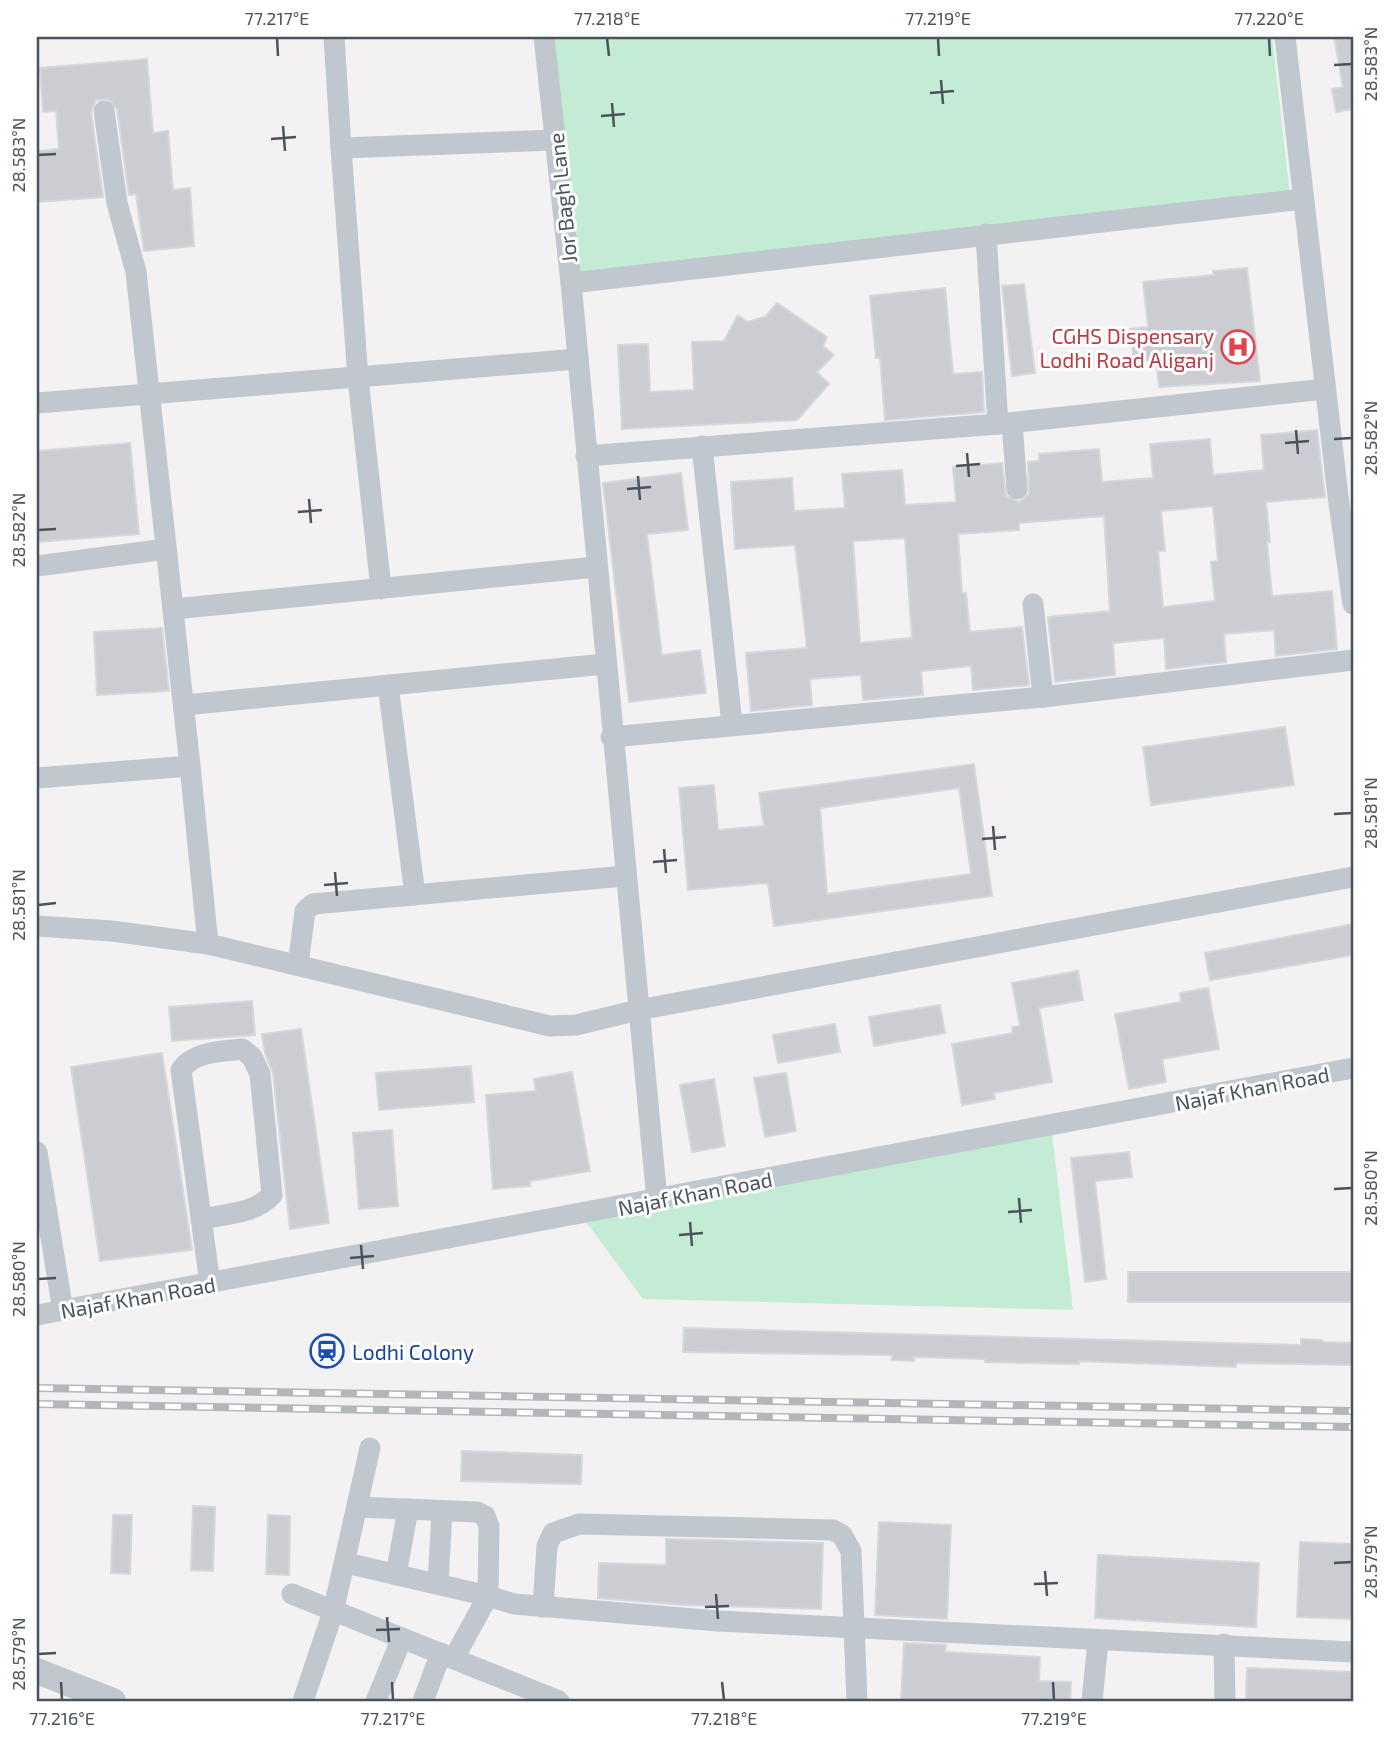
<svg xmlns="http://www.w3.org/2000/svg" width="1390" height="1738" font-family="'Exo 2',sans-serif">
<style>
.green{fill:#c4ecd5}
.building{fill:#cbcdd3;stroke:#d5d7db;stroke-width:2;fill-rule:evenodd}
.lines{fill:none;stroke-linecap:round;stroke-linejoin:round}
.minor{stroke:#c0c7ce;stroke-width:21}
.tertiary{stroke:#c0c7ce;stroke-width:26}
.rail-casing{stroke:#b3b6ba;stroke-width:8}
.rail{stroke:#fff;stroke-width:5;stroke-dasharray:16;stroke-linecap:butt}
.ticks{fill:none;stroke:#4a535d;stroke-width:2.5}
.labels{text-anchor:middle;dominant-baseline:central;stroke-width:6;stroke-linejoin:round;paint-order:stroke}
.street-label{font-size:21px;fill:#4a535d;stroke:#fff}
.health-label{font-size:21px;fill:#be3a42;stroke:#fff;text-anchor:end}
.transit-label{font-size:21px;fill:#164399;stroke:#fff;text-anchor:start}
.neatline{fill:none;stroke:#4a535d;stroke-width:2.5}
.ticks-label{font-size:18px;text-anchor:middle;fill:#4a535d}
</style>
<rect width="100%" height="100%" fill="#f3f1f1"/>
<g class="green">
<polygon points="548,37 1272,37 1290,194 574,278"/>
<polygon points="1051,1125 1073,1310 643,1299 581,1215"/>
</g>
<g class="building">
<polygon points="1334,37 1353,37 1353,109 1336,112 1332,89 1343,87"/>
<polygon points="147,59 153,133 168,131 173,190 190,188 194,246 144,251 136,194 129,195 117,109 108,99 96,100 91,112 103,197 37,202 37,151 59,149 56,111 43,112 40,68"/>
<polygon points="1247,268 1260,381 1159,387 1156,360 1134,362 1130,329 1148,327 1143,282 1214,275 1213,271"/>
<polygon points="1024,284 1035,373 1012,376 1002,286"/>
<polygon points="945,288 953,374 982,372 984,412 885,420 880,357 876,358 870,296"/>
<polygon points="777,303 827,337 823,346 834,355 817,372 829,384 797,420 622,429 618,345 648,344 650,392 694,390 692,342 724,341 738,315 747,322 765,317"/>
<path d="M1317 430 1325 497 1266 502 1270 542H1267L1272 596 1332 591 1337 649 1276 656 1274 630 1224 634 1226 662 1166 669 1164 638 1113 643 1115 675 1055 682 1048 617 1110 611 1104 516 1019 523V530L958 534 962 593H966L970 632 1022 627 1029 685 973 690 971 666 921 671 923 695 863 700 861 675 810 679 812 705 751 711 746 653 807 648 795 545 735 549 731 482 792 478 794 511 845 508 842 474 902 470 905 505 956 502 953 467 1002 463 1006 496 1019 502 1029 494 1028 462 1039 461V454L1099 449 1102 482 1153 478 1150 444 1210 439 1213 475 1264 470 1261 435ZM1213 506 1218 561 1211 562 1215 601 1163 607 1158 551H1165L1161 511ZM905 538 912 638 860 643 853 541Z"/>
<polygon points="130,443 139,534 37,542 37,451"/>
<polygon points="681,473 688,530 647,534 662,655 700,650 706,693 629,702 603,483"/>
<polygon points="162,628 169,691 97,695 94,632"/>
<polygon points="1285,727 1294,785 1151,805 1143,747"/>
<path d="M974 764 992 896 774 926 768 883 688 890 679 788 714 785 718 830 764 826 759 793ZM959 788 971 874 827 894 820 808Z"/>
<polygon points="1353,924 1353,955 1210,980 1205,953"/>
<polygon points="1078,971 1083,1000 1039,1008 1052,1082 994,1093 995,1099 962,1105 952,1044 1013,1033 1012,1027 1020,1026 1012,983"/>
<polygon points="1208,988 1219,1049 1162,1059 1166,1082 1129,1089 1115,1014 1181,1002 1180,993"/>
<polygon points="252,1001 255,1035 172,1041 169,1007"/>
<polygon points="940,1005 945,1033 874,1046 869,1017"/>
<polygon points="835,1024 840,1052 778,1063 773,1035"/>
<polygon points="301,1029 329,1223 290,1229 273,1073 265,1053 262,1034"/>
<polygon points="162,1053 192,1250 100,1261 71,1067"/>
<polygon points="471,1066 474,1102 379,1110 376,1073"/>
<polygon points="572,1072 590,1171 530,1181 530,1186 493,1189 486,1095 536,1091 534,1079"/>
<polygon points="786,1073 796,1131 765,1137 754,1078"/>
<polygon points="714,1079 725,1146 692,1152 680,1085"/>
<polygon points="392,1130 398,1206 359,1209 353,1133"/>
<polygon points="1129,1152 1132,1177 1095,1181 1106,1279 1085,1282 1071,1158"/>
<rect x="1128" y="1272" width="225" height="30"/>
<polygon points="684,1328 1301,1345 1301,1339 1322,1340 1322,1342 1353,1343 1353,1365 1236,1363 1236,1367 1079,1361 1079,1364 985,1362 985,1359 914,1357 914,1361 892,1360 892,1355 683,1352"/>
<polygon points="462,1451 582,1455 581,1484 461,1481"/>
<polygon points="193,1506 215,1507 213,1571 191,1570"/>
<polygon points="113,1515 132,1515 130,1574 111,1573"/>
<polygon points="268,1515 290,1516 289,1575 266,1574"/>
<polygon points="879,1522 951,1525 947,1619 875,1615"/>
<polygon points="666,1539 823,1543 821,1609 684,1605 598,1598 599,1563 666,1565"/>
<polygon points="1300,1542 1353,1544 1353,1619 1297,1617"/>
<polygon points="1098,1555 1259,1563 1256,1627 1095,1618"/>
<polygon points="904,1643 946,1645 945,1652 1040,1657 1039,1681 1071,1682 1070,1701 901,1701"/>
<polygon points="1247,1668 1353,1672 1353,1701 1246,1701"/>
</g>
<g class="lines">
<g class="minor">
<polyline points="334,37 341,148 555,140"/>
<polyline points="544,37 571,283 657,1200"/>
<polyline points="1285,37 1338,496 1353,604"/>
<polyline points="341,148 358,378 381,589"/>
<polyline points="986,234 998,424"/>
<polyline points="571,283 1303,199"/>
<polyline points="37,403 578,359"/>
<polyline points="1012,423 1017,489"/>
<polyline points="702,446 732,724"/>
<polyline points="586,456 998,424 1325,389"/>
<polyline points="37,566 166,549"/>
<polyline points="1033,604 1043,697"/>
<polyline points="174,609 596,567"/>
<polyline points="388,685 415,895"/>
<polyline points="185,705 605,664"/>
<polyline points="611,737 1043,697 1353,660"/>
<polyline points="190,766 208,944"/>
<polyline points="37,778 190,766 136,272 117,203 104,111"/>
<polyline points="37,926 112,931 208,944 550,1026 576,1025 638,1010 1353,877"/>
<polyline points="298,965 305,911 313,904 625,876"/>
<polyline points="37,1152 63,1311"/>
<path d="M201 1219C226 1214 254 1214 272 1195L260 1074 252 1057 242 1049C220 1052 194 1051 181 1070L210 1284"/>
<polyline points="37,1315 1353,1068"/>
<polyline points="346,1563 488,1596 489,1526 485,1516 477,1512 358,1507"/>
<polyline points="396,1575 408,1509"/>
<polyline points="438,1584 442,1511"/>
<polyline points="292,1594 559,1701"/>
<polyline points="543,1607 547,1546 553,1533 579,1524 833,1530 842,1535 851,1551 857,1701"/>
<polyline points="1224,1644 1225,1701"/>
<polyline points="454,1658 488,1596 514,1604 718,1621 1353,1652"/>
<polyline points="303,1701 333,1612 370,1448"/>
<polyline points="376,1701 402,1638"/>
<polyline points="423,1701 441,1653"/>
<polyline points="1092,1701 1098,1641"/>
</g>
<polyline class="tertiary" points="37,1671 113,1701"/>
<defs>
<g id="rail">
<polyline points="37,1388 1353,1411"/>
<polyline points="37,1404 1353,1427"/>
</g>
</defs>
<use href="#rail" class="rail-casing"/>
<use href="#rail" class="rail"/>
</g>
<path class="ticks" d="M277 38 278 56M607 38 609 56M938 38 939 56M1269 38 1270 56M1334 65 1352 64M941 80 943 104M930 93 954 91M612 103 614 127M601 116 625 114M283 126 285 151M271 139 296 137M38 155 56 154M1296 430 1298 454M1334 439 1352 438M1285 443 1309 441M967 453 969 477M956 466 980 464M638 476 640 500M627 489 651 487M309 499 311 523M298 512 322 510M38 530 56 529M1334 814 1352 813M993 826 995 850M982 839 1006 837M664 849 666 873M653 862 677 860M335 872 337 896M324 885 348 883M38 905 56 903M1334 1189 1352 1188M1019 1198 1021 1223M1008 1212 1032 1210M690 1222 692 1246M679 1235 703 1233M361 1245 363 1269M350 1258 374 1256M38 1279 56 1278M1334 1563 1352 1562M1045 1571 1047 1596M1034 1584 1058 1583M716 1594 718 1619M705 1607 729 1606M387 1617 389 1642M376 1630 400 1629M38 1654 56 1653M61 1682 62 1700M392 1682 393 1700M722 1682 724 1700M1053 1682 1054 1700"/>
<defs>
<symbol id="hospital-ring" viewBox="-11 -11 22 22"><circle r="9.5" fill="#fff" stroke="#e0444e" stroke-width="1.5"/><path d="M-5-5h3v3.5h4V-5h3V5h-3V1.5h-4V5h-3Z" fill="#e0444e"/></symbol>
<symbol id="station-ring" viewBox="-11 -11 22 22"><circle r="9.5" fill="#fff" stroke="#1a4fb4" stroke-width="1.5"/><path d="M-3-6H3Q5-6 5-4V2Q5 4 3 4L4.5 6H3L1.5 4h-3L-3 6H-4.5L-3 4Q-5 4-5 2V-4Q-5-6-3-6ZM-3.5-4v3h7v-3ZM-3.5 1v1.5H-2V1ZM2 1v1.5H3.5V1Z" fill="#1a4fb4"/></symbol>
</defs>
<g fill-rule="evenodd">
<use href="#hospital-ring" x="1219" y="328" width="38" height="38"/>
<use href="#station-ring" x="308" y="1332" width="38" height="38"/>
</g>
<g class="labels">
<g class="street-label">
<text transform="translate(562 198) rotate(-96)">Jor Bagh Lane</text>
<text transform="translate(1252 1088) rotate(-11)">Najaf Khan Road</text>
<text transform="translate(695 1193) rotate(-11)">Najaf Khan Road</text>
<text transform="translate(138 1297) rotate(-10)">Najaf Khan Road</text>
</g>
<g class="health-label">
<text x="1214" y="335">CGHS Dispensary<tspan x="1214" dy="24">Lodhi Road Aliganj</tspan></text>
</g>
<g class="transit-label">
<text x="352" y="1351">Lodhi Colony</text>
</g>
</g>
<rect width="1390" height="1738" fill="none" stroke="#ffffff" stroke-width="77"/>
<rect x="38" y="38" width="1314" height="1662" class="neatline"/>
<g class="ticks-label">
<text x="277" y="25">77.217°E</text>
<text x="607" y="25">77.218°E</text>
<text x="938" y="25">77.219°E</text>
<text x="1269" y="25">77.220°E</text>
<text transform="translate(1371 64) rotate(-90)" y="6">28.583°N</text>
<text transform="translate(19 155) rotate(-90)" y="6">28.583°N</text>
<text transform="translate(1371 438) rotate(-90)" y="6">28.582°N</text>
<text transform="translate(19 530) rotate(-90)" y="6">28.582°N</text>
<text transform="translate(1371 813) rotate(-90)" y="6">28.581°N</text>
<text transform="translate(19 905) rotate(-90)" y="6">28.581°N</text>
<text transform="translate(1371 1188) rotate(-90)" y="6">28.580°N</text>
<text transform="translate(19 1279) rotate(-90)" y="6">28.580°N</text>
<text transform="translate(1371 1562) rotate(-90)" y="6">28.579°N</text>
<text transform="translate(19 1654) rotate(-90)" y="6">28.579°N</text>
<text x="62" y="1725">77.216°E</text>
<text x="393" y="1725">77.217°E</text>
<text x="724" y="1725">77.218°E</text>
<text x="1054" y="1725">77.219°E</text>
</g>
</svg>
